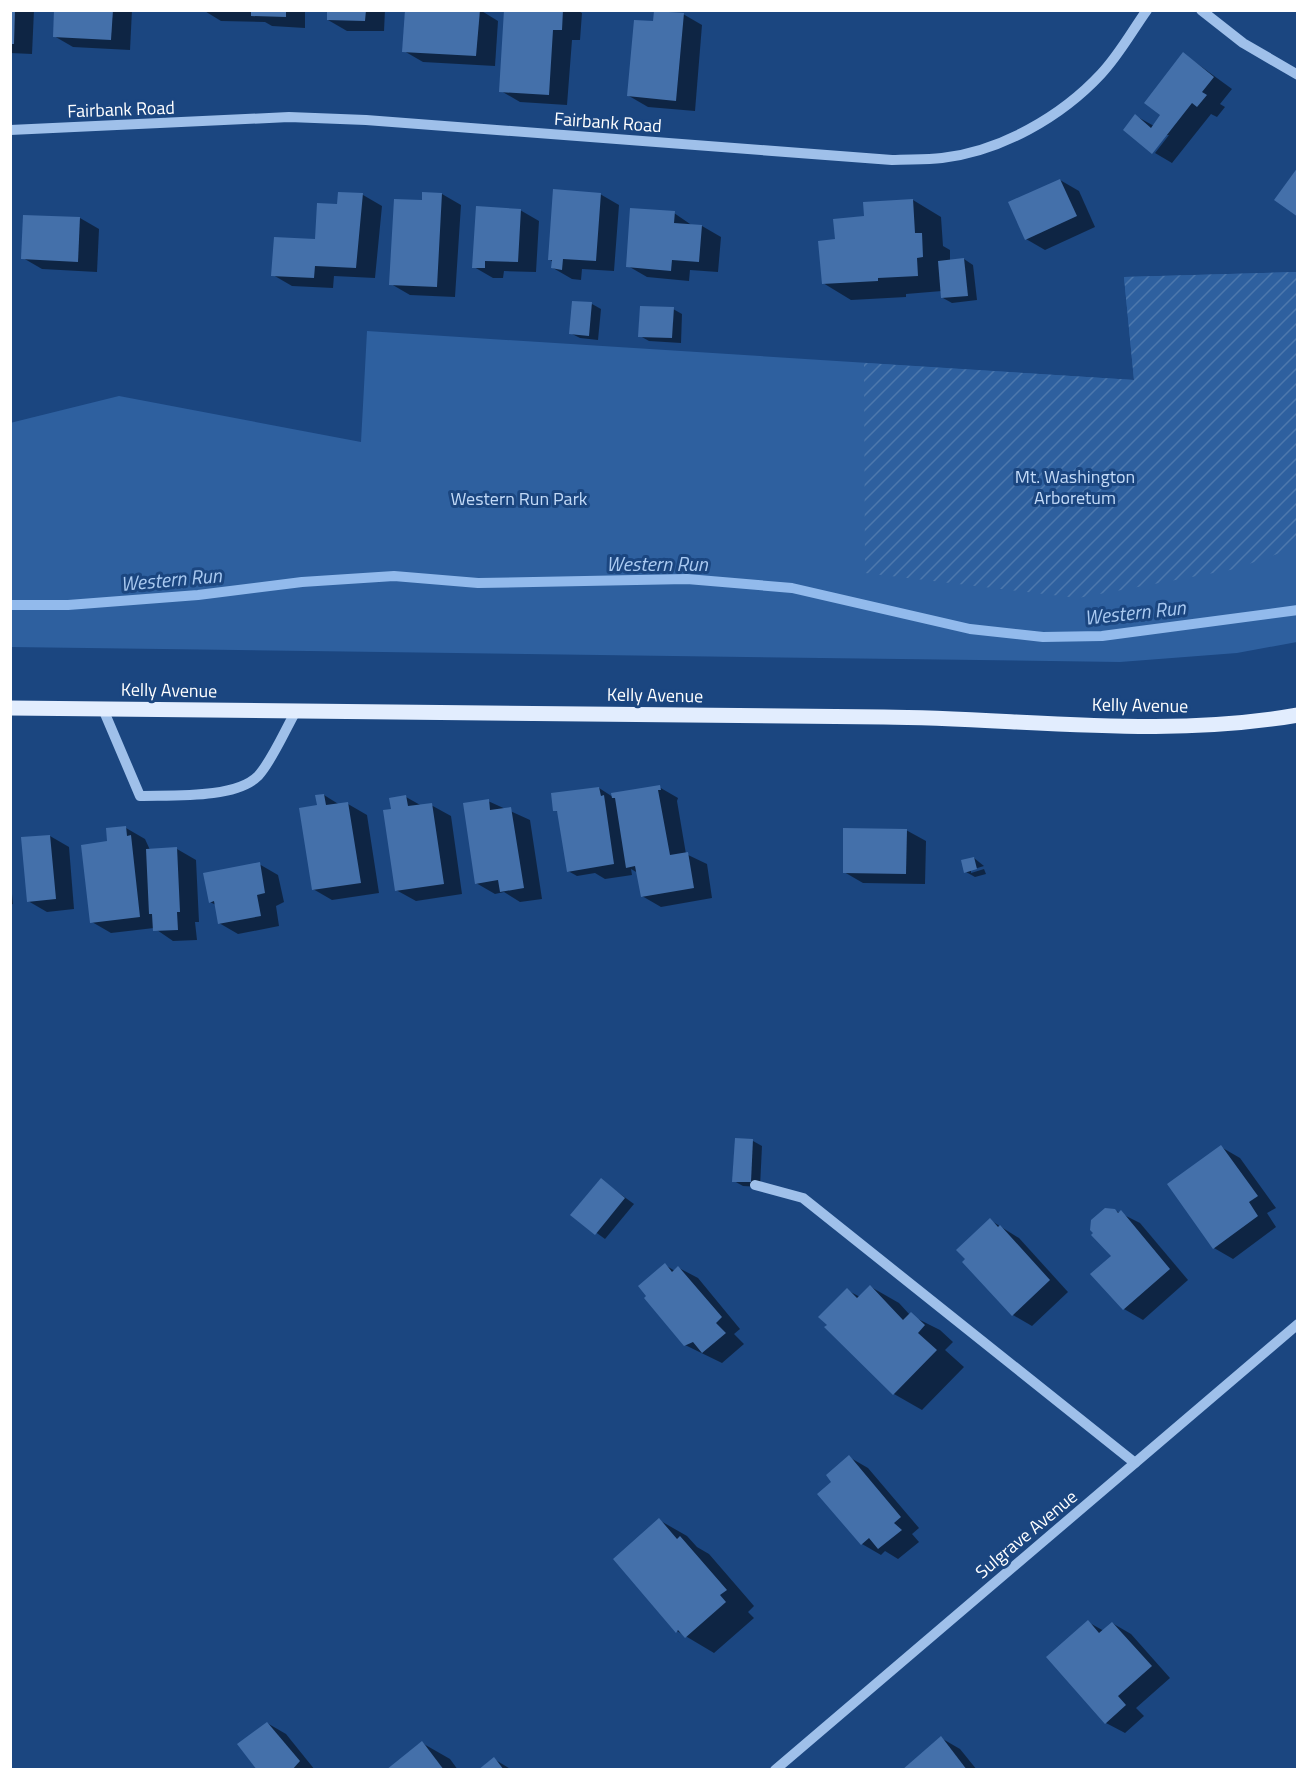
<svg xmlns="http://www.w3.org/2000/svg" width="1308" height="1780" font-family="'Titillium Web',sans-serif">
<style>
.park{fill:#2e609f}
.garden{fill:url(#garden-furrows)}
.shadow{fill:#0007}
.lines{fill:none;stroke-linecap:round;stroke-linejoin:round}
.stream{stroke:#92baec;stroke-width:10}
.building{fill:#4470aa}
.minor{stroke:#9fc0ea;stroke-width:10}
.major{stroke:#e2edfe;stroke-width:15}
.labels{text-anchor:middle;dominant-baseline:central;stroke-width:6;stroke-linejoin:round;paint-order:stroke}
.street-label{font-size:18px;fill:#fff;stroke:#1b4680}
.park-label{font-size:18px;fill:#c3daf7;stroke:#1b4680}
.water-label{font-size:20px;font-style:italic;fill:#aacaf1;stroke:#1b4680}
</style>
<defs>
<pattern id="garden-furrows" width="10" height="10" patternUnits="userSpaceOnUse" patternTransform="scale(1.5)"><rect width="10" height="10" fill="#2e609f"/><path d="M-1 1l2-2M0 10L10 0M9 11l2-2" fill="none" stroke="#4d78ad"/></pattern>
</defs>
<rect width="100%" height="100%" fill="#1b4680"/>
<polygon class="park" points="1297,272 1297,642 1237,653 1120,662 11,647 10,423 119,396 361,442 367,331 1134,380 1124,277"/>
<polygon class="garden" points="1297,272 1297,547 1235,569 1078,598 865,573 864,363 1134,380 1124,277"/>
<g class="shadow">
<polygon points="10,10 34,10 32,54 10,53"/>
<polygon points="56,10 132,10 130,50 73,47 54,36"/>
<polygon points="203,10 305,10 305,28 272,26 265,22 221,21"/>
<polygon points="328,10 385,10 384,31 347,31 328,20"/>
<polygon points="407,10 480,10 498,21 495,66 423,62 404,51"/>
<polygon points="505,10 577,10 582,13 580,40 572,40 567,105 520,102 501,91"/>
<polygon points="683,14 702,25 695,111 648,107 629,96 654,23"/>
<polygon points="1184,54 1232,89 1220,104 1225,107 1217,117 1211,114 1172,163 1155,153 1169,135 1165,135 1152,152 1136,116 1154,126 1162,115"/>
<polygon points="1060,180 1079,191 1095,227 1045,250 1026,239"/>
<polygon points="339,193 363,195 382,206 375,278 334,276 333,288 292,286 273,275 317,240 338,206"/>
<polygon points="424,193 442,194 461,205 455,297 410,295 391,284 424,201"/>
<polygon points="600,194 619,205 614,271 582,269 581,280 572,279 553,268 553,262 549,259"/>
<polygon points="913,200 941,217 943,246 950,250 950,261 964,259 973,265 977,300 952,303 943,298 942,291 906,294 906,297 851,300 823,283 836,240 865,218"/>
<polygon points="520,210 539,221 536,272 504,271 503,278 493,278 474,267"/>
<polygon points="674,213 693,226 702,226 721,237 718,272 690,270 689,281 647,277 628,266"/>
<polygon points="80,218 99,229 97,272 42,269 23,258"/>
<polygon points="592,304 601,309 598,340 580,338 570,333"/>
<polygon points="673,309 682,314 681,343 649,341 640,336"/>
<polygon points="659,787 678,798 677,801 686,854 707,864 712,898 661,907 642,896 638,873 631,869 632,875 605,879 595,873 577,876 568,871 558,812 555,810 599,788 613,797"/>
<polygon points="324,795 340,805 348,804 367,815 379,893 332,900 313,889 319,806"/>
<polygon points="406,797 422,806 431,805 451,816 462,894 416,901 396,890 393,810"/>
<polygon points="488,801 530,820 542,899 520,902 504,892 495,894 476,883"/>
<polygon points="126,828 145,839 150,850 177,849 196,860 199,922 195,922 197,940 173,941 154,928 111,933 92,922 109,843"/>
<polygon points="906,830 926,841 925,884 863,883 844,872"/>
<polygon points="50,836 69,847 74,909 47,912 28,901"/>
<polygon points="974,858 984,866 971,870 971,873 984,869 986,874 975,877 966,872"/>
<polygon points="259,864 278,875 284,902 276,906 279,926 238,934 219,923 216,905 210,902"/>
<polygon points="10,874 13,904 10,905"/>
<polygon points="736,1140 753,1141 762,1146 760,1187 743,1186 734,1181"/>
<polygon points="1221,1147 1240,1158 1276,1208 1267,1213 1276,1227 1233,1259 1214,1248"/>
<polygon points="601,1180 634,1204 605,1239 572,1215"/>
<polygon points="1114,1210 1140,1223 1188,1280 1143,1320 1124,1309 1113,1256"/>
<polygon points="990,1220 1019,1238 1068,1292 1032,1326 1013,1315"/>
<polygon points="665,1265 675,1271 679,1268 698,1278 740,1329 734,1334 744,1344 722,1363 685,1345"/>
<polygon points="871,1287 899,1303 910,1315 940,1330 953,1342 945,1350 964,1367 922,1410 894,1394 830,1325 847,1290 860,1297"/>
<polygon points="849,1457 868,1468 919,1528 912,1534 919,1542 898,1559 885,1551 881,1555 862,1544 834,1482"/>
<polygon points="659,1520 687,1536 697,1547 709,1554 754,1606 748,1612 754,1618 714,1653 677,1631"/>
<polygon points="1088,1622 1104,1631 1112,1623 1131,1634 1170,1678 1136,1708 1144,1716 1125,1733 1106,1723"/>
<polygon points="267,1723 286,1734 315,1770 258,1770"/>
<polygon points="941,1738 960,1749 977,1770 904,1770"/>
<polygon points="422,1743 450,1759 458,1770 389,1770"/>
<polygon points="494,1759 512,1770 481,1770"/>
</g>
<g class="lines">
<polyline class="stream" points="10,605 68,605 198,595 302,582 394,576 478,583 687,579 792,588 970,629 1043,637 1102,636 1298,610"/>
</g>
<g class="building">
<polygon points="10,10 15,10 14,44 10,44"/>
<polygon points="54,10 113,10 111,40 53,37"/>
<polygon points="251,10 286,10 286,17 251,16"/>
<polygon points="327,10 366,10 365,21 327,20"/>
<polygon points="405,10 480,10 476,56 402,52"/>
<polygon points="504,10 563,10 562,30 553,30 549,95 499,92"/>
<polygon points="654,11 684,13 676,101 627,96 634,20 653,21"/>
<polygon points="1183,52 1214,77 1202,92 1207,95 1197,107 1192,103 1152,154 1123,130 1135,114 1151,128 1160,115 1144,103"/>
<polygon points="1298,167 1298,217 1274,200"/>
<polygon points="1060,179 1077,216 1025,240 1008,202"/>
<polygon points="553,189 601,193 596,261 563,259 562,270 551,268 552,260 548,260"/>
<polygon points="338,192 363,193 356,268 315,266 314,278 271,276 274,237 315,239 317,203 337,204"/>
<polygon points="422,192 442,193 437,287 389,285 394,199 422,200"/>
<polygon points="913,199 915,233 922,233 923,257 917,258 918,276 878,278 878,281 822,284 818,241 835,239 833,219 864,216 863,202"/>
<polygon points="476,206 521,209 518,262 485,261 485,268 472,268"/>
<polygon points="630,208 675,211 674,223 702,225 699,262 672,260 671,271 626,267"/>
<polygon points="23,215 80,217 78,262 21,259"/>
<polygon points="964,258 968,296 941,298 938,261"/>
<polygon points="572,301 592,302 589,336 569,334"/>
<polygon points="640,306 674,307 672,338 638,337"/>
<polygon points="660,785 661,790 658,790 670,855 688,852 694,888 641,897 635,866 626,868 615,798 612,798 611,793"/>
<polygon points="599,787 601,796 604,795 614,864 567,872 557,811 553,811 551,793"/>
<polygon points="324,794 326,805 348,802 361,883 312,890 299,808 317,805 315,795"/>
<polygon points="406,795 408,806 432,803 444,884 395,891 383,810 391,809 389,798"/>
<polygon points="489,799 490,810 511,807 524,888 500,892 498,880 475,884 463,803"/>
<polygon points="126,826 127,836 131,835 140,917 90,923 81,845 107,841 106,828"/>
<polygon points="843,828 907,829 906,874 843,873"/>
<polygon points="50,835 56,899 27,902 21,837"/>
<polygon points="177,847 180,912 177,912 178,930 153,931 152,914 149,914 146,849"/>
<polygon points="974,857 977,869 964,873 961,860"/>
<polygon points="260,862 265,893 257,895 261,916 218,924 214,901 209,903 203,873"/>
<polygon points="735,1138 753,1139 751,1182 732,1182"/>
<polygon points="1221,1145 1258,1196 1249,1202 1258,1216 1213,1249 1167,1184"/>
<polygon points="601,1178 625,1198 595,1235 570,1215"/>
<polygon points="1105,1208 1115,1209 1118,1213 1121,1210 1170,1269 1123,1310 1090,1274 1111,1256 1091,1235 1093,1233 1090,1230 1091,1220"/>
<polygon points="990,1218 998,1227 1000,1225 1050,1280 1012,1316 962,1262 965,1259 956,1250"/>
<polygon points="665,1263 672,1272 678,1266 722,1317 716,1323 726,1333 702,1353 693,1342 684,1346 644,1298 646,1296 638,1286"/>
<polygon points="870,1285 903,1320 911,1312 925,1325 918,1333 937,1350 893,1395 824,1327 827,1325 818,1317 847,1288 857,1298"/>
<polygon points="849,1455 901,1517 894,1523 902,1530 878,1549 869,1538 861,1545 817,1494 831,1482 826,1475"/>
<polygon points="659,1518 677,1539 680,1536 727,1590 720,1595 726,1602 685,1638 678,1630 676,1633 613,1559"/>
<polygon points="1088,1620 1099,1633 1112,1622 1152,1666 1118,1696 1126,1705 1105,1724 1046,1657"/>
<polygon points="267,1722 300,1761 292,1770 257,1770 237,1744"/>
<polygon points="941,1736 967,1770 902,1770"/>
<polygon points="422,1741 444,1770 386,1770"/>
<polygon points="494,1757 504,1770 478,1770"/>
</g>
<g class="lines">
<g class="minor">
<polyline points="1201,10 1243,43 1298,75"/>
<path d="M10 130 289 117 366 120 892 160C908 159 925 160 942 158 1001 151 1061 117 1101 74 1119 55 1132 31 1147 10"/>
<path d="M103 709 140 796C172 795 235 799 258 776 272 761 285 730 296 711"/>
<polyline points="755,1185 803,1198 1135,1463"/>
<polyline points="775,1770 1298,1324"/>
</g>
<path class="major" d="M10 708C302 710 593 714 884 717 1021 718 1162 739 1298 715"/>
</g>
<g class="labels">
<g class="street-label">
<text transform="translate(121 109) rotate(-2)">Fairbank Road</text>
<text transform="translate(608 122) rotate(4)">Fairbank Road</text>
<text transform="translate(169 690) rotate(1)">Kelly Avenue</text>
<text transform="translate(655 695) rotate(1)">Kelly Avenue</text>
<text transform="translate(1140 705) rotate(1)">Kelly Avenue</text>
<text transform="translate(1026 1534) rotate(-40)">Sulgrave Avenue</text>
</g>
<g class="park-label">
<text x="1075" y="476">Mt. Washington<tspan x="1075" dy="21">Arboretum</tspan></text>
<text x="519" y="498">Western Run Park</text>
</g>
<g class="water-label">
<text x="657" y="563">Western Run</text>
<text transform="translate(171 579) rotate(-5)">Western Run</text>
<text transform="translate(1135 612) rotate(-6)">Western Run</text>
</g>
</g>
<rect width="1308" height="1780" fill="none" stroke="#ffffff" stroke-width="24"/>
</svg>
